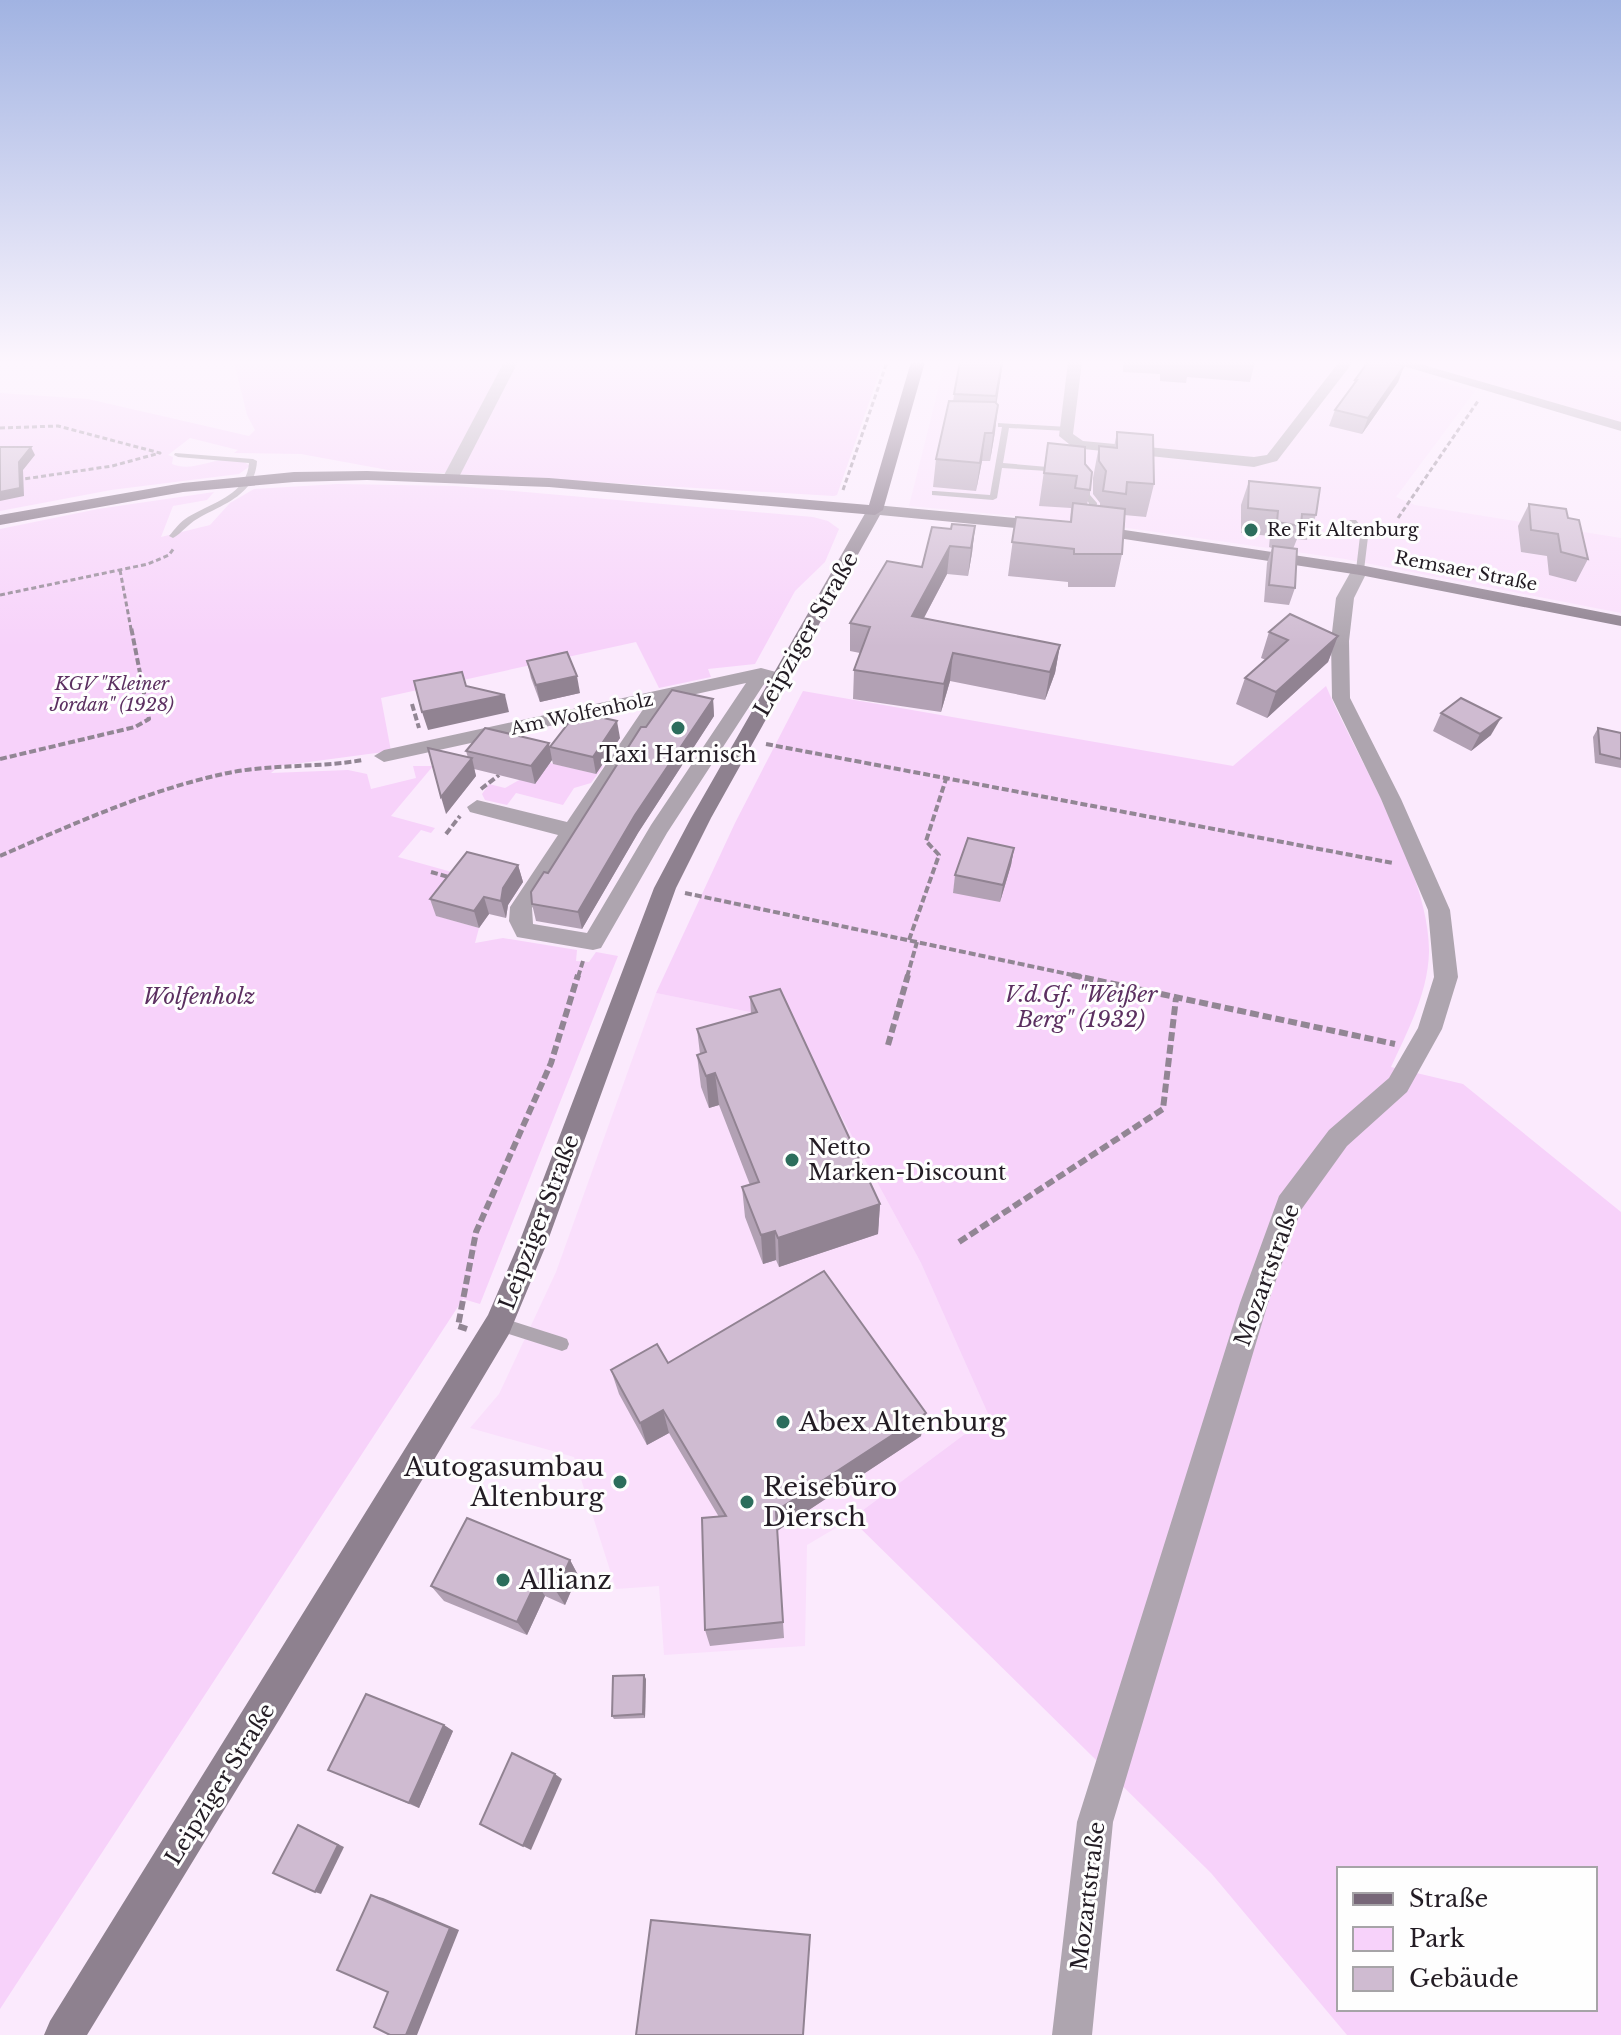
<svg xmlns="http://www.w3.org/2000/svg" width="1621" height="2035" font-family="'Libre Baskerville',serif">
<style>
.built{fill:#fadffc}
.green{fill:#f7d2fa;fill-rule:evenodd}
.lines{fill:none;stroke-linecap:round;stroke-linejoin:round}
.path-far2{stroke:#928694;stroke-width:3;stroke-dasharray:5 3;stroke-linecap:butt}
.path-far1{stroke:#928694;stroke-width:4;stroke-dasharray:7 3;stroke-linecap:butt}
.path{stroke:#928694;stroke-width:6;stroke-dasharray:9 4;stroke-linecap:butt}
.lane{fill:#aea5af;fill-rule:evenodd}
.street{fill:#aea5af;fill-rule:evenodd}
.secondary{fill:#8e818f;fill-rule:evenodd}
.primary{fill:#776778;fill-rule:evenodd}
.wall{fill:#b2a1b4}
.shaded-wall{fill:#918392}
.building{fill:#cfbbd1;stroke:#918392;stroke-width:2}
.poi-dot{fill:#2c6d5c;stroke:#fefefe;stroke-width:3}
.labels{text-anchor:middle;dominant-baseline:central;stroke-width:6;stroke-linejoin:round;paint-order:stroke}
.far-poi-label{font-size:18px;fill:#231c24;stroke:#fefefe;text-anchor:start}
.far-street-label{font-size:18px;fill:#231c24;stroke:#fefefe}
.far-park-label{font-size:18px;font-style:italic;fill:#5c3061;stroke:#fefefe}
.street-label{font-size:22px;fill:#231c24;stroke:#fefefe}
.poi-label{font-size:22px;fill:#231c24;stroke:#fefefe}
.park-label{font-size:22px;font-style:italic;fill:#5c3061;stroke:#fefefe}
.near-poi-label{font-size:26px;fill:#231c24;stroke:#fefefe;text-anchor:start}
</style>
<rect width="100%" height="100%" fill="#fbeafd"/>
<g class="built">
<polygon points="945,362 1327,362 1353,370 1385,366 1475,391 1396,497 1415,505 1621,538 1621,613 1345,559 1092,523 909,506"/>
<polygon points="1413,362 1621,362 1621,423 1422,364"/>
<polygon points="656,993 789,1020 921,1263 989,1416 851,1519 807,1545 805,1646 664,1655 659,1586 616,1589 574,1457 470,1428 499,1394 556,1272"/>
</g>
<g class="green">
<path d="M234 362H883L837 495 834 496 388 470 301 454 234 453 238 450 190 438 168 455 173 457 172 464C197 475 227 447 250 466L239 474 111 490 0 511V393L88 399 249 436 255 430 247 415Z"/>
<polygon points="338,484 455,486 813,517 828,521 839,529 825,562 795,591 755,664 708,669 711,677 659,688 636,642 381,698 391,751 279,766 271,773 348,770 367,774 371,789 416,778 413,766 433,766 391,816 435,828 431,833 421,830 398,857 466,876 437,916 479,928 475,943 503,938 577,950 576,961 589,962 596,952 618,956 480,1304 463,1299 0,2009 0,529 98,509 214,492 207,500 173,506 161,537 210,525 230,503 254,489"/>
<path d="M1326 686C1357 759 1430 873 1429 952 1428 993 1408 1030 1391 1067L1463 1084 1621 1212V2035H1347L1211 1873 851 1519 989 1416 921 1263 789 1020 656 993 735 823 803 691 1233 766ZM1339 1869H1595V2009H1339Z"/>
<polygon points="599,762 603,767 591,783 574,788 563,805 516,793 507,805 485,800 482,794 489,784 505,788 550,763 592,773"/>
</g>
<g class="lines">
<g class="path-far2">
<polyline points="0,428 58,426 160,453 112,466 17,480"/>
<polyline points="843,490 887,362"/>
<polyline points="1398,518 1478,401"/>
<polyline points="120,570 131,629"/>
<polyline points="0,595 148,564 169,555 174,548"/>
</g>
<g class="path-far1">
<polyline points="412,704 419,728"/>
<polyline points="766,744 1393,863"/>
<polyline points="0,759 135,727 149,719 131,627"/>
<polyline points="481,789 499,775"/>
<polyline points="446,834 460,816"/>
<path d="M0 856C73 824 146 791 223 774 266 764 318 768 363 760"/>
<polyline points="431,872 452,878"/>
<polyline points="685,893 1082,977"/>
<polyline points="909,940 939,855 926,841 946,779"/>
<polyline points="578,977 583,961"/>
<polyline points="907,977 917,942"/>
</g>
<g class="path">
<polyline points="1072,975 1395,1044"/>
<polyline points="888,1045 908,975"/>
<polyline points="959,1242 1163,1109 1176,998"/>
<polyline points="467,1329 458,1326 476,1232 551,1063 578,975"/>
</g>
<g class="lane">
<polygon points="998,423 1069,427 1070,429 1066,431 1009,428 1003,463 1059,468 1062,468 1062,472 1002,468 997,498 993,500 932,495 932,491 935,491 990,495 1002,427 998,427"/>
<path d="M175 453 253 459 257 461C255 496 222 504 197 519 188 524 182 533 173 538L169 536C175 529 180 522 188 517 211 503 247 495 249 463L178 457 174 455Z"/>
<polygon points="1083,481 1090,483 1090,495 1097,503 1095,522 1091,524 1087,522 1089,503 1082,496"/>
<polygon points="1350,520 1356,520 1366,533 1390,527 1394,529 1368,537 1364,570 1360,573 1356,570 1360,536 1349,522"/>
<polygon points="499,1317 562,1337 567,1339 569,1344 567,1349 562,1351 499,1331 494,1329 492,1324 494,1319"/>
</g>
<g class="street">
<polygon points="504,362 518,362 459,477 451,482 446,480 443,477"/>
<polygon points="1068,362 1082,362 1073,434 1083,441 1254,457 1267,455 1339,362 1353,362 1277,461 1254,467 1074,448 1059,436"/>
<polygon points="1390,362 1413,362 1621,422 1621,431"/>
<polygon points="1360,565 1368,570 1354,598 1349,641 1350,698 1401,799 1450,910 1458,977 1442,1029 1407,1092 1347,1146 1301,1210 1268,1303 1113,1822 1092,2035 1052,2035 1077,1822 1240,1303 1279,1196 1329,1130 1389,1078 1418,1028 1434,977 1428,910 1381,799 1332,698 1331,641 1336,598 1354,566"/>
<path d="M761 668 776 672 778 676 776 680 766 681 667 833 601 948 593 950 517 937 509 921 510 907 558 835 470 812 467 807 477 800 567 822 646 705 384 762 374 756 384 750ZM746 683 651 825 587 933 533 924 532 908 669 700Z"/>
</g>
<g class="secondary">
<polygon points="875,505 1047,521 1055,526 1047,531 880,515 711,818 676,888 547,1243 509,1334 282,1715 87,2035 44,2035 50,2021 488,1315 519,1243 654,888 691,818 867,510"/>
<polygon points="1091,525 1360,565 1621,616 1621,626 1360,575 1085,533 1083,530"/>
</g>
<polygon class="primary" points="911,362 925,362 883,510 875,515 549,487 367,480 294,482 183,492 0,525 0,515 183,483 294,472 367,471 549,478 869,505"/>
</g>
<g class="wall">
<polygon points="960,362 1003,362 996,403 995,432 990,461 982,461 976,491 933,487 936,459 953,401"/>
<polygon points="1123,362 1255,362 1250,382 1187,377 1186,383 1160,381 1160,374 1123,372"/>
<polygon points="1404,366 1398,382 1362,434 1329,426 1335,410 1352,387 1355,380"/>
<polygon points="1117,432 1154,484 1146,517 1124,515 1122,554 1115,587 1068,587 1068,582 1008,576 1016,517 1070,522 1071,508 1039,506 1048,443 1085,464 1090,490 1087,505 1100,506 1100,503 1093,494 1093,478 1099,446 1114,447"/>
<polygon points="1249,481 1316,515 1307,540 1297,539 1293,549 1295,588 1289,605 1264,602 1267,563 1272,548 1269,547 1270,536 1241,533 1241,505"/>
<polygon points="1529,504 1568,518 1588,559 1576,582 1549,575 1547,556 1521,552 1518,526"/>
<polygon points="975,526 972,553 968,576 947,574 924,618 1060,645 1055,673 1045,700 950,681 941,712 853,699 854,670 860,653 850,651 850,623 922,567 951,529"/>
<polygon points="1269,632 1338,636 1328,662 1267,718 1236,704 1245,678 1266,660 1261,658"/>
<polygon points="527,661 580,693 540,702 531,678"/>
<polygon points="713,699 714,716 638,833 582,929 536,921 532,904 548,873 646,727"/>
<polygon points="1441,713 1491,735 1471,751 1433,731"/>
<polygon points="1598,728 1621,733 1621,768 1595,763 1593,737"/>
<polygon points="620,738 596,774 553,764 552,760 535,784 474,769 476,776 446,814 468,758 466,751 550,746"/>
<polygon points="1014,848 1011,865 1000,902 953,893 955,875"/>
<polygon points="518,865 523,882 508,905 506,918 489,914 479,928 436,916 430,899"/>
<polygon points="750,997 880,1204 878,1234 779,1267 776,1260 763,1264 745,1217 742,1187 750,1185 719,1105 709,1108 701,1087 697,1055 700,1054 697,1029 751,1014"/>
<polygon points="668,1363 921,1436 777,1531 784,1638 710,1646 705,1630 719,1517 669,1433 647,1445 619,1394 611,1370"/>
<polygon points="570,1560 578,1575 565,1605 545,1596 527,1635 444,1601 431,1586"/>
<polygon points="646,1679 645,1718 614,1719 612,1716"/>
<polygon points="444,1725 453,1731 419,1808 328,1770"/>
</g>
<g class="shaded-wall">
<polygon points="1002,362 1003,362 994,420 996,396"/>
<polygon points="1404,366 1398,382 1362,434 1368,418"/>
<polygon points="998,405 995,432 990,461 993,433"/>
<polygon points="985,433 982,461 976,491 980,463"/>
<polygon points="31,447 35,455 23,470 24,496 0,501 0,492 19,462"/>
<polygon points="975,526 972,553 968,576 971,548"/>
<polygon points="950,546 947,574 910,644 912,616"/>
<polygon points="1338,636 1328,662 1267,718 1276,692"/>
<polygon points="1060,645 1055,673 1045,700 1050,672"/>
<polygon points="953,653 950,681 941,712 944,684"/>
<polygon points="577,676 580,693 540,702 536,685"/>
<polygon points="505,695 509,712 428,730 422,712"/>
<polygon points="713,699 714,716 638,833 582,929 578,912 635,815"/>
<polygon points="1501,718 1491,735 1471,751 1480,734"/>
<polygon points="617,721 620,738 596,774 593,757"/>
<polygon points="549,743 552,760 535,784 531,766"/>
<polygon points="472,758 476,776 446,814 441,797"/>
<polygon points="1014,848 1011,865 1000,902 1003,885"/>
<polygon points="518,865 523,882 508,905 506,918 501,901 503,888"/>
<polygon points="484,897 489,914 479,928 474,911"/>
<polygon points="715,1073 719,1105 709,1108 706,1076"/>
<polygon points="880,1204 878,1234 779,1267 778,1238"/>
<polygon points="775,1231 776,1260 763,1264 761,1235"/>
<polygon points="663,1410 669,1433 647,1445 640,1423"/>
<polygon points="926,1413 921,1436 777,1531 784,1638 776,1511"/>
<polygon points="570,1560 578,1575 565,1605 556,1591"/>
<polygon points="536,1582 545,1596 527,1635 517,1622"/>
<polygon points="644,1675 646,1679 645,1718 643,1714"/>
<polygon points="444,1725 453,1731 419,1808 409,1803"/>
<polygon points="555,1774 562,1779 531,1850 523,1846"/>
<polygon points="298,1825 344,1847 321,1894 315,1892"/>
<polygon points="371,1895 383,1898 459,1930 417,2035 406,2035"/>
</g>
<g class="building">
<polygon points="960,362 1002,362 996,396 954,394"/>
<polygon points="1368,362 1385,362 1404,366 1368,418 1335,410 1357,380 1355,380"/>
<polygon points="949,401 995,402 998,405 993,433 985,433 980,463 936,459"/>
<polygon points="1117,432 1153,435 1154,484 1127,482 1126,494 1103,491 1106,471 1099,461 1099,446 1117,448"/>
<polygon points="1048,443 1085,447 1085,464 1092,472 1090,490 1075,488 1077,476 1044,473"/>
<polygon points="0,447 31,447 19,462 20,488 0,492"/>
<polygon points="1249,481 1320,488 1316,515 1302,514 1301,526 1277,522 1278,511 1248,508"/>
<polygon points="1073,503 1125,509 1122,554 1074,554 1074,549 1012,542 1016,517 1071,522"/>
<polygon points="1529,504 1566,509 1568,518 1579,520 1588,559 1561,552 1558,534 1531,530"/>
<polygon points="952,524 975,526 971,548 950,546 912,616 1060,645 1050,672 953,653 944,684 854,670 870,627 850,623 887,561 922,567 932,527 951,529"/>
<polygon points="1273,546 1297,549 1295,588 1269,585"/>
<polygon points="1290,614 1338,636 1276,692 1245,678 1288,640 1269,632"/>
<polygon points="567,652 577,676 536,685 527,661"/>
<polygon points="462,672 466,686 505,695 422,712 414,681"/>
<polygon points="672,690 713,699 635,815 578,912 532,904 531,892 544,872 548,873 641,727 646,727"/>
<polygon points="1461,698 1501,718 1480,734 1441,713"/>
<polygon points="577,712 617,721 593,757 550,747"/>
<polygon points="485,728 549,743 531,766 466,751"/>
<polygon points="1598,728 1621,733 1621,759 1600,754"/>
<polygon points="428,748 472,758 441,797"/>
<polygon points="968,838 1014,848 1003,885 955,875"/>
<polygon points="467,852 518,865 503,888 501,901 484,897 474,911 430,899"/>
<polygon points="780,989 880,1204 778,1238 775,1231 761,1235 742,1187 759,1182 715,1073 706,1076 697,1055 706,1052 697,1029 757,1012 750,997"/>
<polygon points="824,1271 926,1413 776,1511 783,1622 705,1630 702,1518 726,1516 663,1410 640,1423 611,1370 657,1344 668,1363"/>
<polygon points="467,1518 570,1560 556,1591 536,1582 517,1622 431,1586"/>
<polygon points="644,1675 643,1714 612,1716 613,1676"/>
<polygon points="366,1694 444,1725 409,1803 328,1770"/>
<polygon points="512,1753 555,1774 523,1846 480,1824"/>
<polygon points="298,1825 338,1845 315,1892 273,1873"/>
<polygon points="371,1895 450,1928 406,2035 390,2035 374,2027 388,1992 337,1970"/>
<polygon points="651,1920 810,1935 803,2035 636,2035"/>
</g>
<linearGradient id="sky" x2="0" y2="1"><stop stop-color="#a1b3e2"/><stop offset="0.56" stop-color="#fdf6fe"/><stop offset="1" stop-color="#fdf6fe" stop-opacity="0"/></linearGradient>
<rect width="1621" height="647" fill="url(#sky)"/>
<g class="poi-dot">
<circle cx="1251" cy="530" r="8"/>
<circle cx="678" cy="728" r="8"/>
<circle cx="792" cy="1160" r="8"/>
<circle cx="783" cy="1422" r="8"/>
<circle cx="620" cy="1482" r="8"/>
<circle cx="747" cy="1502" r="8"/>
<circle cx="503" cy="1580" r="8"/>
</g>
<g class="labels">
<g class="far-poi-label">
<text x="1267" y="530">Re Fit Altenburg</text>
</g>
<g class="far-street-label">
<text transform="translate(1466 571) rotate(11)">Remsaer Straße</text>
<text transform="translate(582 714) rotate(-12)">Am Wolfenholz</text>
</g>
<g class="far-park-label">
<text x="112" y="684">KGV "Kleiner<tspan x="112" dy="21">Jordan" (1928)</tspan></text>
</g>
<g class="street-label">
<text transform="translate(806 634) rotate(-60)">Leipziger Straße</text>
<text transform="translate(539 1222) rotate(-69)">Leipziger Straße</text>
<text transform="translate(1267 1275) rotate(-70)">Mozartstraße</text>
<text transform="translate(220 1784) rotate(-58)">Leipziger Straße</text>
<text transform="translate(1088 1896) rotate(-83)">Mozartstraße</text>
</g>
<g class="poi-label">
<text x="678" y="754">Taxi Harnisch</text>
<text x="808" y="1147" text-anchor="start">Netto<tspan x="808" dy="25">Marken-Discount</tspan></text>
</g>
<g class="park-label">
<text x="1081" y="994">V.d.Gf. "Weißer<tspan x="1081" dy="25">Berg" (1932)</tspan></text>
<text x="199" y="996">Wolfenholz</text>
</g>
<g class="near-poi-label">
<text x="799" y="1422">Abex Altenburg</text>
<text x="604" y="1467" text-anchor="end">Autogasumbau<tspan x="604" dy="30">Altenburg</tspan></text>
<text x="763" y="1487">Reisebüro<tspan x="763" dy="30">Diersch</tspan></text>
<text x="519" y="1580">Allianz</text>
</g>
</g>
<rect x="1337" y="1867" width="260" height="144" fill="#fefefe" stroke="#a6a4a7" stroke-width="2"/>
<rect x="1353" y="1893" width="40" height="12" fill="#776778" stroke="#a6a4a7" stroke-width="2"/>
<text x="1409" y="1907" font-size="24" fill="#231c24">Straße</text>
<rect x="1353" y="1927" width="40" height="24" fill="#f7d2fa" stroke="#a6a4a7" stroke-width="2"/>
<text x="1409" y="1947" font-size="24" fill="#231c24">Park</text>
<rect x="1353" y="1967" width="40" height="24" fill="#cfbbd1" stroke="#a6a4a7" stroke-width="2"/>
<text x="1409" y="1987" font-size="24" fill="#231c24">Gebäude</text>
</svg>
